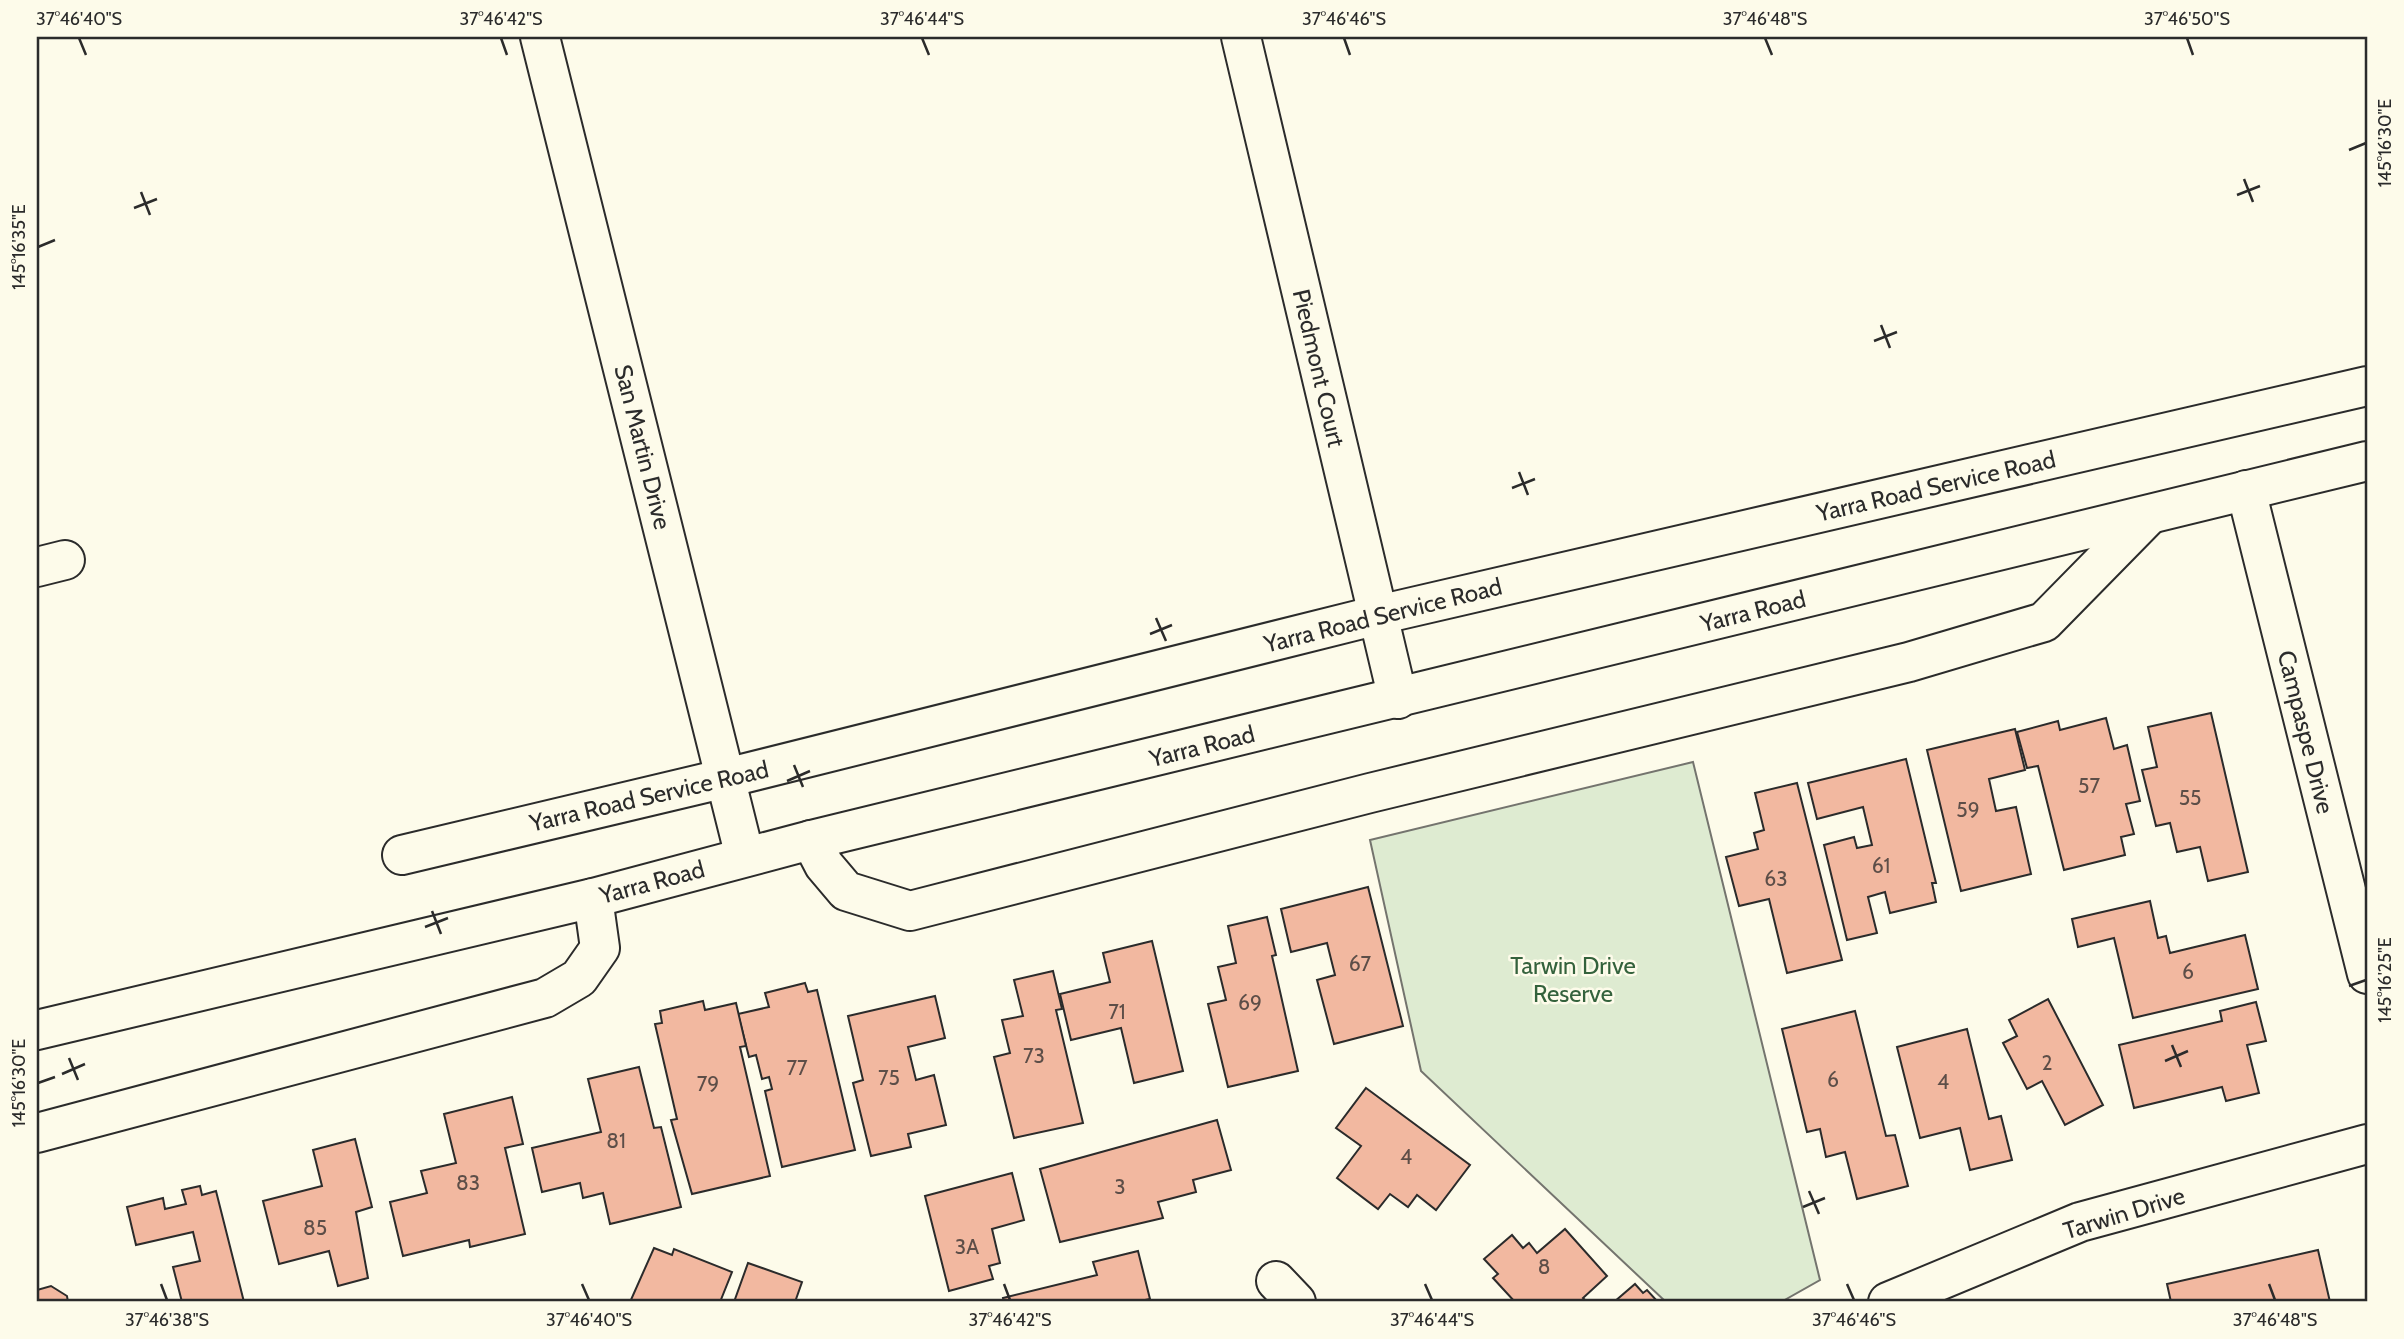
<svg xmlns="http://www.w3.org/2000/svg" width="2404" height="1339" font-family="Cabin,sans-serif">
<style>
.green{fill:#deebd1;stroke:#74746e;stroke-width:2}
.building{fill:#f2b8a0;stroke:#2b2b2b;stroke-width:2}
.lines{fill:none;stroke-linecap:round;stroke-linejoin:round}
.minor-casing{stroke:#2b2b2b;stroke-width:42}
.secondary-casing{stroke:#2b2b2b;stroke-width:42}
.minor{stroke:#fdfbea;stroke-width:38}
.secondary{stroke:#fdfbea;stroke-width:38}
.ticks{fill:none;stroke:#2b2b2b;stroke-width:2.5}
.labels{text-anchor:middle;dominant-baseline:central;stroke-width:5;stroke-linejoin:round;paint-order:stroke}
.number-label{font-size:21px;fill:#5d4e48}
.street-label{font-size:24px;fill:#2b2b2b;stroke:#fdfbea}
.park-label{font-size:24px;fill:#34623c;stroke:#fdfbea}
.neatline{fill:none;stroke:#2b2b2b;stroke-width:2.5}
.ticks-label{font-size:18px;text-anchor:middle;fill:#2b2b2b}
</style>
<rect width="100%" height="100%" fill="#fdfbea"/>
<polygon class="green" points="1693,762 1820,1280 1781,1302 1666,1302 1421,1071 1370,840"/>
<g class="building">
<polygon points="2211,713 2248,872 2208,881 2200,847 2177,852 2170,823 2156,826 2142,770 2157,767 2148,727"/>
<polygon points="2106,718 2114,749 2127,745 2140,801 2126,804 2134,834 2121,837 2125,855 2064,870 2038,766 2027,768 2017,732 2058,721 2060,730"/>
<polygon points="2015,729 2025,770 1989,779 1996,811 2016,807 2031,874 1961,891 1927,750"/>
<polygon points="1906,759 1936,883 1932,883 1936,902 1890,913 1885,892 1868,897 1877,933 1847,940 1824,845 1854,837 1857,848 1872,845 1863,807 1817,819 1808,783"/>
<polygon points="1797,783 1842,960 1787,973 1769,899 1739,906 1726,857 1758,849 1754,833 1764,830 1755,793"/>
<polygon points="1368,887 1403,1026 1334,1044 1317,980 1335,975 1327,943 1291,952 1281,909"/>
<polygon points="2150,901 2158,938 2166,936 2170,953 2245,935 2258,989 2133,1018 2114,938 2078,947 2072,919"/>
<polygon points="1267,917 1276,955 1272,956 1298,1071 1228,1087 1208,1004 1226,1000 1218,967 1236,963 1228,926"/>
<polygon points="1152,941 1183,1071 1134,1083 1121,1028 1071,1040 1060,994 1110,982 1103,953"/>
<polygon points="1053,971 1062,1009 1056,1010 1083,1123 1014,1138 994,1057 1010,1053 1002,1020 1023,1016 1014,980"/>
<polygon points="805,983 808,992 817,990 855,1150 782,1167 765,1091 772,1089 769,1077 762,1079 756,1055 749,1057 738,1014 769,1007 765,993"/>
<polygon points="935,996 945,1038 908,1047 916,1080 934,1075 946,1125 908,1134 911,1147 871,1156 853,1083 863,1080 848,1016"/>
<polygon points="2048,999 2103,1105 2065,1125 2042,1081 2027,1089 2003,1043 2017,1036 2009,1020"/>
<polygon points="703,1001 705,1010 736,1003 746,1046 740,1047 770,1176 692,1194 671,1120 677,1119 655,1024 662,1023 660,1011"/>
<polygon points="2256,1002 2266,1041 2247,1045 2259,1093 2226,1101 2222,1087 2134,1108 2119,1045 2222,1021 2220,1011"/>
<polygon points="1855,1011 1886,1136 1895,1135 1908,1186 1857,1199 1845,1152 1826,1157 1820,1129 1807,1132 1782,1029"/>
<polygon points="1967,1029 1989,1119 2001,1116 2012,1160 1970,1170 1960,1128 1920,1138 1897,1047"/>
<polygon points="639,1067 654,1128 661,1127 681,1207 610,1224 603,1193 583,1198 580,1183 542,1192 532,1148 601,1132 588,1079"/>
<polygon points="1366,1088 1470,1165 1436,1210 1417,1195 1408,1207 1390,1194 1378,1209 1337,1178 1361,1146 1336,1128"/>
<polygon points="512,1097 523,1144 505,1148 525,1234 470,1247 469,1240 403,1256 390,1202 427,1193 421,1171 456,1163 444,1114"/>
<polygon points="1217,1120 1231,1170 1193,1180 1196,1192 1158,1202 1163,1218 1060,1242 1040,1169"/>
<polygon points="355,1139 372,1207 356,1212 368,1278 338,1286 329,1251 279,1264 263,1201 322,1186 313,1150"/>
<polygon points="1012,1173 1024,1220 992,1229 1000,1263 989,1266 993,1279 949,1291 925,1196"/>
<polygon points="200,1186 202,1195 216,1191 244,1302 182,1302 173,1267 200,1261 193,1232 136,1245 127,1207 163,1198 165,1209 186,1204 182,1190"/>
<polygon points="1565,1229 1607,1276 1583,1298 1587,1302 1515,1302 1493,1278 1498,1274 1484,1259 1512,1235 1523,1248 1529,1243 1537,1253"/>
<polygon points="654,1248 672,1255 674,1249 732,1272 720,1302 630,1302"/>
<polygon points="2318,1250 2330,1302 2171,1302 2167,1284"/>
<polygon points="1138,1251 1150,1299 1135,1302 1004,1302 1003,1298 1097,1275 1093,1262"/>
<polygon points="748,1263 802,1282 795,1302 734,1302"/>
<polygon points="1635,1284 1643,1293 1647,1290 1658,1302 1614,1302"/>
<polygon points="51,1286 67,1296 68,1302 37,1302 37,1290"/>
</g>
<g class="lines">
<defs>
<g id="minor">
<polyline points="540,37 745,857"/>
<polyline points="1241,37 1398,699"/>
<polyline points="2246,490 2367,974"/>
<polyline points="37,567 65,560"/>
<polyline points="811,840 824,865 846,891 910,911 1370,793 1909,662 2044,622 2149,515"/>
<polyline points="402,855 726,778 1378,615 2367,386"/>
<polyline points="37,1133 545,998 579,978 600,948 593,898"/>
<polyline points="1276,1281 1296,1302"/>
<polyline points="1888,1302 2080,1222 2367,1144"/>
</g>
<polyline id="secondary" points="37,1030 593,898 811,840 2367,461"/>
</defs>
<use href="#minor" class="minor-casing"/>
<use href="#secondary" class="secondary-casing"/>
<use href="#minor" class="minor"/>
<use href="#secondary" class="secondary"/>
</g>
<path class="ticks" d="M79 38 86 55M501 38 507 55M922 38 929 55M1344 38 1350 55M1765 38 1772 55M2187 38 2193 55M2349 150 2366 143M2244 179 2253 202M141 192 150 215M2237 195 2260 186M134 208 157 199M38 247 55 240M1881 325 1890 348M1874 341 1897 332M1519 472 1528 495M1512 488 1535 479M1156 618 1166 641M1150 634 1172 625M794 765 803 787M787 781 810 771M432 911 441 934M425 927 448 918M2349 986 2366 980M2172 1045 2181 1067M69 1058 78 1080M2165 1061 2188 1051M62 1074 85 1064M38 1083 55 1077M1809 1191 1819 1214M1803 1207 1825 1198M161 1284 167 1300M582 1284 589 1300M1004 1284 1010 1300M1425 1284 1432 1300M1847 1284 1854 1300M2269 1284 2275 1300"/>
<g class="labels">
<g class="number-label">
<text x="2089" y="785">57</text>
<text x="2190" y="797">55</text>
<text x="1968" y="809">59</text>
<text x="1881" y="865">61</text>
<text x="1776" y="878">63</text>
<text x="1360" y="963">67</text>
<text x="2188" y="971">6</text>
<text x="1250" y="1002">69</text>
<text x="1117" y="1011">71</text>
<text x="1034" y="1055">73</text>
<text x="2047" y="1062">2</text>
<text x="797" y="1067">77</text>
<text x="889" y="1077">75</text>
<text x="1833" y="1079">6</text>
<text x="1943" y="1081">4</text>
<text x="708" y="1083">79</text>
<text x="616" y="1140">81</text>
<text x="1406" y="1156">4</text>
<text x="468" y="1182">83</text>
<text x="1120" y="1186">3</text>
<text x="315" y="1227">85</text>
<text x="967" y="1246">3A</text>
<text x="1544" y="1266">8</text>
</g>
<g class="street-label">
<text transform="translate(1319 368) rotate(77)">Piedmont Court</text>
<text transform="translate(643 447) rotate(76)">San Martin Drive</text>
<text transform="translate(1936 486) rotate(-13)">Yarra Road Service Road</text>
<text transform="translate(1753 611) rotate(-14)">Yarra Road</text>
<text transform="translate(1383 615) rotate(-14)">Yarra Road Service Road</text>
<text transform="translate(2306 732) rotate(76)">Campaspe Drive</text>
<text transform="translate(1202 746) rotate(-14)">Yarra Road</text>
<text transform="translate(649 796) rotate(-13)">Yarra Road Service Road</text>
<text transform="translate(652 882) rotate(-15)">Yarra Road</text>
<text transform="translate(2124 1213) rotate(-17)">Tarwin Drive</text>
</g>
<g class="park-label">
<text x="1573" y="965">Tarwin Drive<tspan x="1573" dy="28">Reserve</tspan></text>
</g>
</g>
<rect width="2404" height="1339" fill="none" stroke="#fdfbea" stroke-width="77"/>
<rect x="38" y="38" width="2328" height="1262" class="neatline"/>
<g class="ticks-label">
<text x="79" y="25">37°46'40"S</text>
<text x="501" y="25">37°46'42"S</text>
<text x="922" y="25">37°46'44"S</text>
<text x="1344" y="25">37°46'46"S</text>
<text x="1765" y="25">37°46'48"S</text>
<text x="2187" y="25">37°46'50"S</text>
<text transform="translate(2385 143) rotate(-90)" y="6">145°16'30"E</text>
<text transform="translate(19 247) rotate(-90)" y="6">145°16'35"E</text>
<text transform="translate(2385 980) rotate(-90)" y="6">145°16'25"E</text>
<text transform="translate(19 1083) rotate(-90)" y="6">145°16'30"E</text>
<text x="167" y="1326">37°46'38"S</text>
<text x="589" y="1326">37°46'40"S</text>
<text x="1010" y="1326">37°46'42"S</text>
<text x="1432" y="1326">37°46'44"S</text>
<text x="1854" y="1326">37°46'46"S</text>
<text x="2275" y="1326">37°46'48"S</text>
</g>
</svg>
